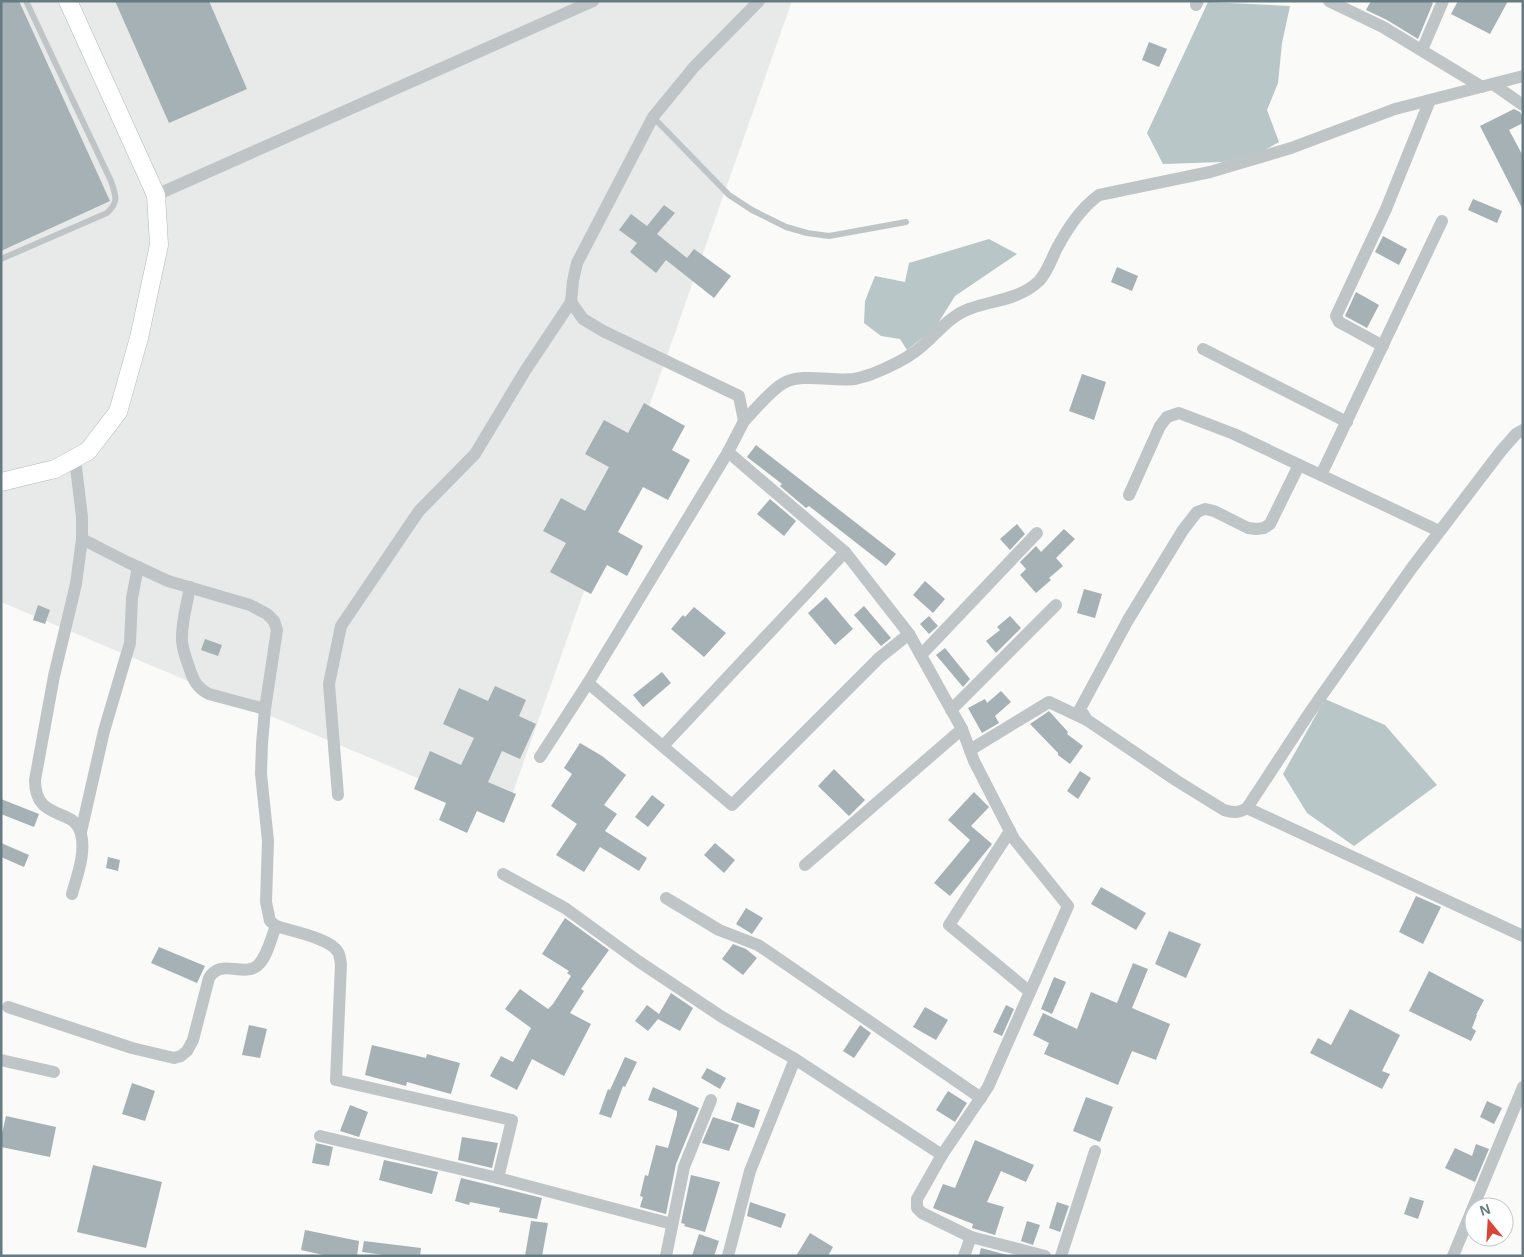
<svg xmlns="http://www.w3.org/2000/svg" width="1524" height="1257" font-family="Arial,sans-serif">
<style>
.built{fill:#e8eae9}
.water{fill:#b8c6c8}
.building{fill:#a6b1b5}
.lines{fill:none;stroke-linecap:round;stroke-linejoin:round}
.secondary-casing{stroke:#b2b9bc;stroke-width:19}
.lane{stroke:#bfc5c7;stroke-width:6}
.street{stroke:#bfc5c7;stroke-width:12}
.secondary{stroke:#fff;stroke-width:18}
</style>
<rect width="100%" height="100%" fill="#fafaf8"/>
<polygon class="built" points="1,1 792,1 505,815 1,602"/>
<g class="water">
<polygon points="1208,2 1290,6 1282,43 1278,83 1267,110 1279,142 1261,152 1223,162 1163,164 1147,133"/>
<polygon points="989,239 1017,254 955,296 935,328 907,350 900,339 881,336 864,323 865,301 875,276 905,282 909,263"/>
<polygon points="1325,699 1385,725 1437,785 1354,846 1307,813 1283,774"/>
</g>
<g class="building">
<polygon points="1,1 19,1 110,201 1,251"/>
<polygon points="115,1 209,1 247,89 169,123"/>
<polygon points="1371,1 1430,1 1433,3 1418,39 1387,20 1366,10"/>
<polygon points="1458,1 1508,1 1490,34 1451,14"/>
<polygon points="1149,42 1167,49 1159,67 1142,60"/>
<polygon points="1514,109 1520,112 1523,117 1523,123 1509,130 1523,156 1523,210 1480,126"/>
<polygon points="1473,199 1502,211 1497,223 1468,210"/>
<polygon points="664,205 675,213 657,234 687,258 694,249 731,276 714,298 666,260 656,273 630,252 637,243 619,230 631,214 647,226"/>
<polygon points="1383,236 1407,249 1399,265 1375,252"/>
<polygon points="1117,267 1138,276 1132,291 1111,282"/>
<polygon points="1356,292 1379,305 1367,328 1345,316"/>
<polygon points="1082,374 1106,382 1094,420 1069,411"/>
<polygon points="644,403 685,426 672,450 690,460 668,500 643,487 618,532 643,546 627,576 607,565 591,594 550,572 566,543 543,531 561,498 585,511 609,467 585,454 604,420 628,433"/>
<polygon points="756,445 896,554 886,566 809,506 806,508 780,486 782,484 747,457"/>
<polygon points="770,499 796,521 784,536 757,514"/>
<polygon points="1017,524 1025,534 1010,550 1000,539"/>
<polygon points="1064,529 1075,539 1056,558 1063,566 1049,578 1051,580 1036,593 1020,575 1026,569 1020,562 1036,546 1041,552"/>
<polygon points="925,581 945,599 933,613 913,595"/>
<polygon points="1084,589 1102,594 1095,618 1077,613"/>
<polygon points="826,597 853,629 835,645 808,613"/>
<polygon points="38,605 50,610 45,624 33,620"/>
<polygon points="864,606 891,638 881,646 854,615"/>
<polygon points="694,607 726,633 704,657 671,629 683,615 685,617"/>
<polygon points="929,616 938,626 929,634 920,624"/>
<polygon points="1010,616 1021,628 996,653 986,641 1000,630 997,627"/>
<polygon points="205,639 222,645 218,656 201,650"/>
<polygon points="945,648 970,679 963,687 936,655"/>
<polygon points="662,672 671,683 643,707 633,695"/>
<polygon points="495,686 526,700 519,716 536,724 520,759 502,751 488,782 516,794 504,823 477,811 467,833 439,820 446,803 414,789 430,751 461,765 474,738 443,724 459,688 488,701"/>
<polygon points="1001,691 1011,702 995,716 999,723 982,733 968,708 985,699 987,703"/>
<polygon points="1049,711 1068,732 1067,734 1083,746 1070,764 1058,755 1058,753 1030,724"/>
<polygon points="580,743 602,756 626,775 604,805 617,814 605,831 647,858 639,871 600,847 584,872 556,855 577,824 551,806 572,774 564,768"/>
<polygon points="834,769 865,800 849,816 818,786"/>
<polygon points="1080,771 1091,778 1078,799 1067,791"/>
<polygon points="974,792 989,807 971,826 992,844 950,896 934,883 970,840 948,820"/>
<polygon points="652,795 665,805 648,827 635,817"/>
<polygon points="1,799 39,814 34,827 1,814"/>
<polygon points="1,843 29,855 24,867 1,857"/>
<polygon points="715,843 735,860 724,873 704,855"/>
<polygon points="108,857 120,860 118,871 106,868"/>
<polygon points="1101,887 1146,913 1136,930 1091,904"/>
<polygon points="1416,896 1441,907 1423,944 1399,932"/>
<polygon points="746,908 763,918 752,934 736,924"/>
<polygon points="565,918 609,950 581,989 584,991 570,1013 591,1024 564,1076 532,1059 517,1090 490,1076 501,1056 513,1062 531,1028 505,1009 520,989 548,1009 553,1004 571,976 567,973 569,971 542,954"/>
<polygon points="1169,931 1201,944 1186,978 1155,964"/>
<polygon points="733,944 746,949 757,958 743,975 722,959"/>
<polygon points="159,947 205,966 197,983 151,963"/>
<polygon points="1133,963 1148,969 1132,1008 1170,1024 1156,1060 1132,1051 1118,1085 1044,1054 1049,1043 1033,1035 1043,1013 1077,1029 1091,992 1117,1003"/>
<polygon points="1429,971 1484,1000 1476,1015 1477,1015 1472,1028 1476,1031 1471,1041 1409,1011"/>
<polygon points="1054,977 1066,982 1052,1014 1041,1009"/>
<polygon points="671,993 693,1008 680,1031 658,1019 648,1031 635,1021 647,1005 659,1014"/>
<polygon points="1006,1005 1014,1009 1002,1036 993,1032"/>
<polygon points="925,1007 948,1020 936,1040 913,1027"/>
<polygon points="1350,1009 1400,1035 1382,1071 1390,1074 1382,1089 1310,1053 1318,1038 1331,1045"/>
<polygon points="249,1025 267,1029 260,1058 242,1055"/>
<polygon points="860,1025 871,1033 854,1058 843,1051"/>
<polygon points="372,1045 426,1058 427,1054 460,1063 451,1094 407,1082 406,1086 365,1075"/>
<polygon points="625,1057 637,1062 625,1087 623,1086 611,1118 599,1114 608,1089 610,1090"/>
<polygon points="707,1068 726,1078 720,1089 701,1078"/>
<polygon points="132,1083 155,1091 145,1121 122,1114"/>
<polygon points="653,1087 699,1108 676,1164 666,1214 640,1207 643,1197 640,1196 645,1175 648,1176 656,1145 668,1148 677,1115 677,1111 648,1100"/>
<polygon points="948,1091 967,1103 955,1122 936,1110"/>
<polygon points="1086,1097 1113,1107 1100,1142 1073,1131"/>
<polygon points="1487,1101 1502,1108 1494,1124 1480,1117"/>
<polygon points="737,1102 760,1110 754,1128 731,1120"/>
<polygon points="350,1105 368,1112 359,1137 340,1131"/>
<polygon points="6,1116 56,1127 50,1157 1,1147 1,1138"/>
<polygon points="713,1117 739,1125 729,1151 702,1143"/>
<polygon points="462,1137 498,1143 492,1168 458,1160"/>
<polygon points="975,1140 1034,1165 1026,1182 1001,1171 987,1202 1004,1207 995,1235 972,1228 973,1224 933,1208 943,1184 955,1188"/>
<polygon points="316,1143 333,1147 329,1166 312,1163"/>
<polygon points="1476,1144 1489,1149 1475,1182 1445,1168 1455,1148 1472,1156"/>
<polygon points="384,1160 438,1172 432,1194 379,1180"/>
<polygon points="93,1165 162,1182 146,1248 77,1232"/>
<polygon points="691,1175 720,1182 705,1232 684,1226 685,1224 681,1223"/>
<polygon points="461,1178 542,1198 537,1219 499,1212 500,1208 470,1202 469,1205 455,1201"/>
<polygon points="1410,1197 1424,1201 1418,1219 1404,1214"/>
<polygon points="750,1202 786,1214 781,1228 747,1216"/>
<polygon points="1057,1202 1069,1206 1060,1232 1049,1228"/>
<polygon points="531,1221 548,1223 542,1256 525,1256"/>
<polygon points="1027,1221 1040,1225 1033,1245 1021,1241"/>
<polygon points="305,1230 359,1241 357,1256 328,1256 301,1250"/>
<polygon points="810,1233 833,1247 828,1256 796,1256"/>
<polygon points="699,1234 719,1241 714,1256 692,1256"/>
<polygon points="364,1241 421,1248 420,1256 390,1256 362,1252"/>
<polygon points="981,1248 1011,1256 979,1256"/>
</g>
<g class="lines">
<defs>
<polyline id="secondary" points="1,482 55,469 88,451 118,412 139,338 159,245 156,195 68,1"/>
</defs>
<use href="#secondary" class="secondary-casing"/>
<g class="lane">
<polyline points="653,117 729,195 752,210 786,227 807,233 829,236 906,222"/>
<path d="M1 259 107 213C119 202 116 196 111 181L26 1"/>
</g>
<g class="street">
<polyline points="1329,1 1383,27 1482,87"/>
<polyline points="1196,5 1198,1"/>
<polyline points="1422,50 1443,1"/>
<polyline points="1493,84 1523,105"/>
<polyline points="156,195 593,1"/>
<polyline points="1383,346 1339,322 1336,316 1386,209 1430,100"/>
<polyline points="1203,349 1347,422"/>
<path d="M744 421C756 409 768 393 782 384 801 372 833 382 854 379 859 378 866 376 872 374 887 368 903 361 916 351 934 338 947 317 969 309 993 300 1019 300 1039 281 1048 271 1051 260 1057 248 1068 228 1080 209 1099 195L1210 172 1291 148 1395 109 1523 76"/>
<polyline points="728,452 845,552 909,634 962,729 974,761 1014,839 1068,906 988,1087 942,1155 917,1199 917,1208 922,1213 971,1237 1045,1256"/>
<path d="M1299 465 1270 524 1264 528 1256 529 1248 528 1214 511 1205 509 1197 512 1183 530 1128 620 1080 709 1087 720 1177 781 1224 810C1233 813 1239 813 1247 808L1310 712 1411 569 1501 451 1516 434 1523 430"/>
<polyline points="1321,475 1442,221"/>
<polyline points="1129,495 1160,426 1167,417 1179,413 1234,434 1439,531"/>
<path d="M82 539 127 562 168 581 250 605 267 614 274 621 277 630 265 709 262 744 261 774 268 841 266 902 270 921 276 926C291 931 330 938 338 952 340 955 340 960 341 964L336 1080 512 1120 498 1178"/>
<path d="M190 587C187 604 181 624 182 641 183 650 186 659 189 667 193 680 197 688 209 694L265 709"/>
<polyline points="921,655 1037,533"/>
<polyline points="588,683 732,805 879,658 909,634"/>
<polyline points="951,710 1056,605"/>
<polyline points="663,746 845,552"/>
<polyline points="970,750 1049,702 1087,720"/>
<polyline points="540,757 588,683 728,452 744,421 739,396 603,331 583,319 571,302"/>
<polyline points="338,795 329,684 341,626 419,511 475,454 525,371 571,302 573,281 577,263 653,117 694,67 759,1"/>
<polyline points="1247,808 1523,936"/>
<polyline points="1010,831 949,925 1030,992"/>
<polyline points="81,832 104,731 130,643 132,598 138,567"/>
<polyline points="805,865 962,729"/>
<polyline points="503,874 565,908 638,961 722,1017 795,1059 942,1155"/>
<path d="M72 894C77 876 86 853 81 834 75 806 35 823 35 780L54 676 76 584 82 539V517L75 459"/>
<polyline points="666,898 719,930 758,945 767,951 981,1098"/>
<path d="M8 1007 132 1048 174 1058 181 1056 187 1051 193 1040 209 978C221 958 242 977 257 966 267 958 271 938 276 926"/>
<polyline points="1,1060 54,1072"/>
<polyline points="320,1136 498,1178 672,1224"/>
<polyline points="666,1256 684,1167 711,1100"/>
<polyline points="728,1256 750,1171 795,1059"/>
<polyline points="964,1256 971,1237"/>
<polyline points="1061,1256 1095,1151"/>
<polyline points="1453,1256 1523,1087"/>
</g>
<use href="#secondary" class="secondary"/>
</g>
<rect width="1524" height="1257" fill="none" stroke="#667a81" stroke-width="5"/>
<g transform="translate(1489 1222) rotate(342)"><circle r="24" fill="#ffffff" stroke="#c2cacd"/>
<path d="M0-4L9 19L0 12L-9 19Z" fill="#d94639"/>
<text y="-8" font-size="14" font-weight="bold" text-anchor="middle" fill="#667a81">N</text>
</g>
</svg>
